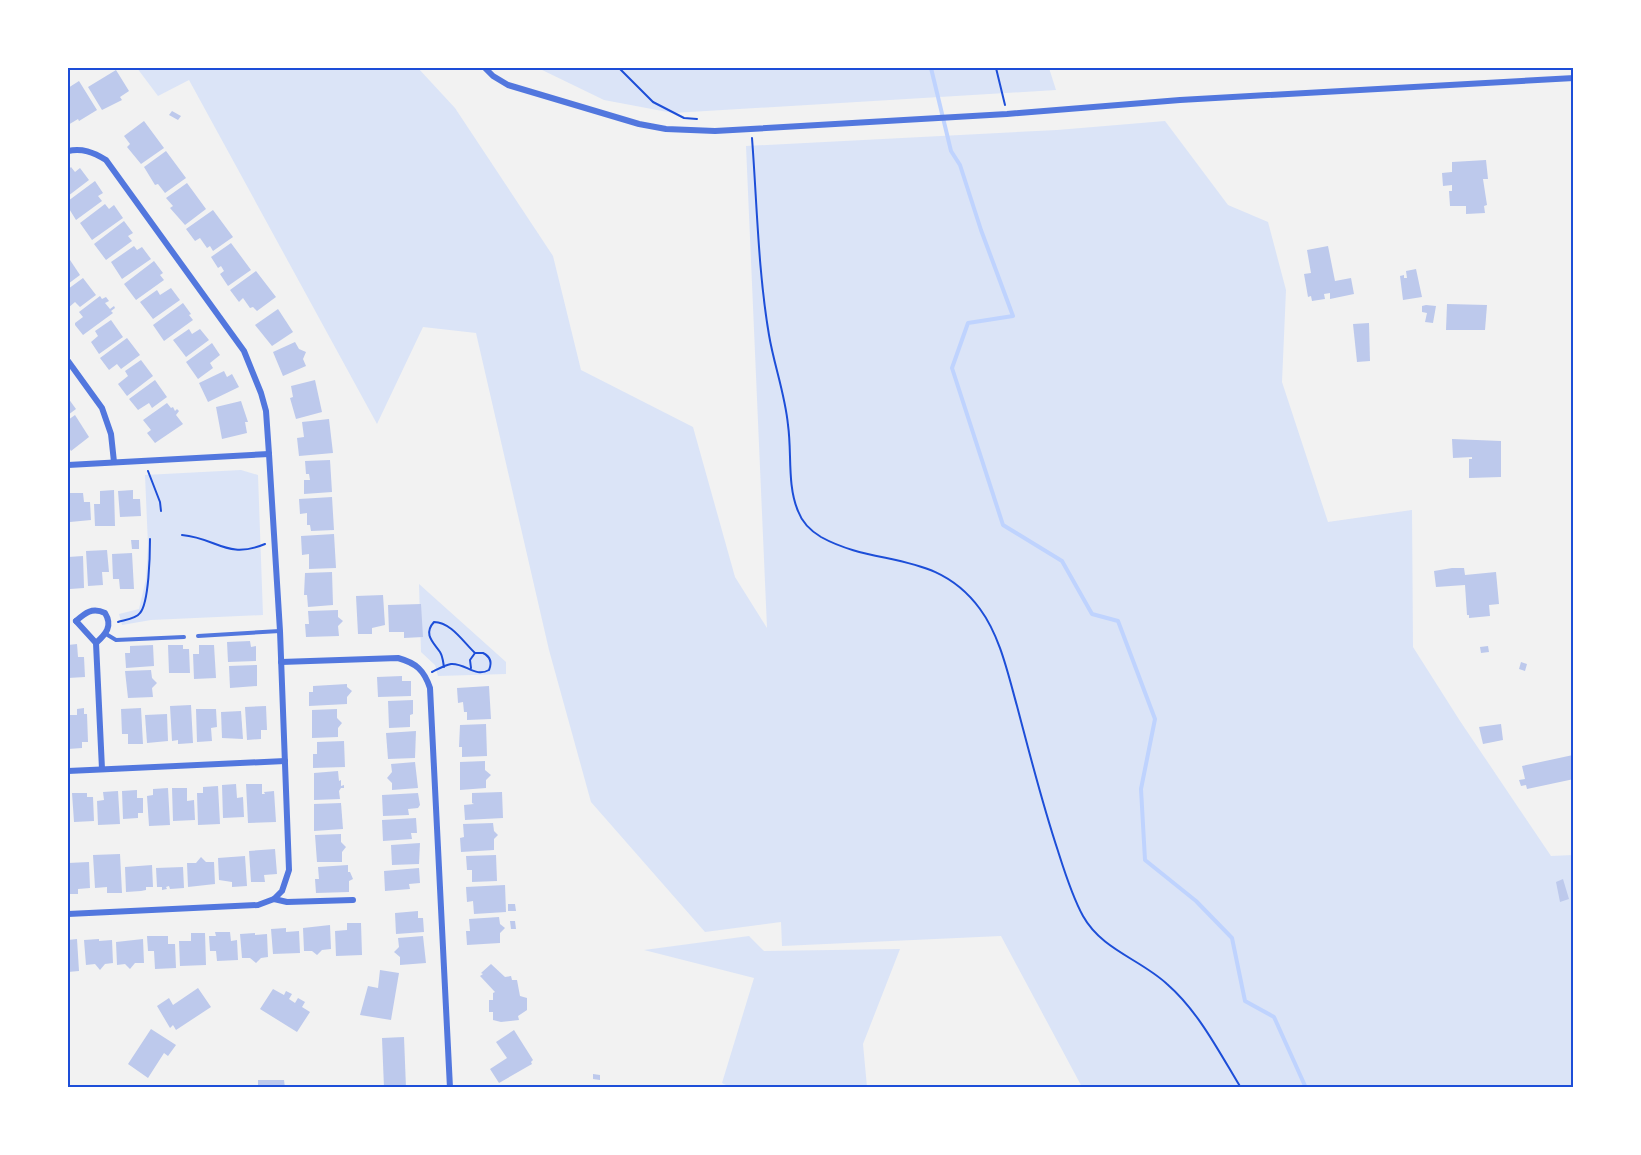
<svg xmlns="http://www.w3.org/2000/svg" width="1641" height="1155" font-family="Barlow,sans-serif">
<style>
.green{fill:#dbe4f7}
.lines{fill:none;stroke-linecap:round;stroke-linejoin:round}
.stream{stroke:#bfd3fe;stroke-width:4}
.building{fill:#bdc9ec}
.path{stroke:#1d4ed8;stroke-width:2}
.service{stroke:#5277de;stroke-width:4}
.minor{stroke:#5277de;stroke-width:6}
.neatline{fill:none;stroke:#1d4ed8;stroke-width:2}
</style>
<rect width="100%" height="100%" fill="#f2f2f2"/>
<g class="green">
<polygon points="137,68 418,68 455,108 553,256 581,370 693,427 735,577 767,628 746,146 1057,130 1165,121 1228,205 1268,222 1286,290 1282,382 1328,522 1412,510 1413,647 1460,721 1551,856 1573,855 1573,1087 1082,1087 1001,936 782,946 781,922 705,932 591,802 549,650 476,333 423,327 377,424 189,80 158,96"/>
<polygon points="538,68 1049,68 1056,90 673,113 604,100"/>
<polygon points="241,470 258,475 263,615 151,620 122,625 119,614 139,609 146,579 148,545 145,475"/>
<polygon points="419,584 506,662 506,674 438,676 435,665 421,652"/>
<polygon points="749,936 764,951 900,949 863,1044 867,1087 732,1088 722,1083 754,978 644,950"/>
</g>
<g class="lines">
<polyline class="stream" points="931,68 951,151 960,165 981,230 1013,316 968,323 952,368 1003,525 1062,561 1092,614 1118,621 1155,719 1141,789 1145,860 1196,901 1232,938 1245,1001 1274,1017 1306,1088"/>
</g>
<g class="building">
<polygon points="116,70 129,91 120,97 122,100 102,110 88,87"/>
<polygon points="79,81 97,110 79,121 78,119 68,125 68,88"/>
<polygon points="172,111 181,116 178,120 169,115"/>
<polygon points="144,121 164,148 141,164 127,147 130,144 124,136"/>
<polygon points="166,151 186,178 165,193 158,184 155,185 144,167"/>
<polygon points="1486,160 1488,179 1483,179 1487,205 1484,206 1485,213 1466,214 1466,206 1450,206 1449,191 1452,191 1452,185 1443,186 1442,173 1452,172 1452,162"/>
<polygon points="71,167 75,172 80,168 89,180 68,196 68,170"/>
<polygon points="95,181 103,193 98,196 102,201 76,220 68,207 68,201"/>
<polygon points="187,183 206,209 185,225 170,208 173,206 166,198"/>
<polygon points="105,204 109,209 114,205 123,218 92,240 80,223"/>
<polygon points="213,210 233,237 213,251 210,246 207,248 200,238 195,241 186,229"/>
<polygon points="124,221 133,233 128,236 132,241 106,260 94,244"/>
<polygon points="231,243 251,270 228,286 220,274 224,271 221,266 218,268 211,257"/>
<polygon points="134,246 137,250 142,247 151,259 122,279 111,262"/>
<polygon points="1328,246 1335,281 1351,278 1354,294 1330,299 1330,293 1324,294 1325,299 1312,301 1311,296 1308,297 1304,274 1311,273 1307,250"/>
<polygon points="68,257 80,275 68,284"/>
<polygon points="154,261 163,273 160,275 164,280 136,300 124,284"/>
<polygon points="1416,269 1422,297 1403,300 1400,276 1404,275 1404,278 1407,278 1406,271"/>
<polygon points="256,271 276,297 257,311 253,307 250,308 243,298 239,302 230,290"/>
<polygon points="83,278 96,295 80,307 75,302 68,308 68,289"/>
<polygon points="171,288 180,300 153,319 140,302 157,290 160,295"/>
<polygon points="100,296 102,299 106,297 109,301 105,303 110,309 114,306 115,308 111,311 113,313 83,335 75,325 75,323 83,317 79,312"/>
<polygon points="183,303 191,314 189,315 193,320 164,341 153,325"/>
<polygon points="1447,304 1487,305 1485,330 1446,330"/>
<polygon points="1426,305 1436,306 1433,323 1425,322 1427,313 1422,312 1422,306"/>
<polygon points="278,309 293,332 272,346 255,325"/>
<polygon points="111,320 123,337 99,354 91,342 98,336 95,331"/>
<polygon points="1369,323 1370,361 1357,362 1353,324"/>
<polygon points="189,329 192,334 200,329 209,340 186,357 173,340"/>
<polygon points="127,338 140,355 121,369 117,364 109,370 100,358"/>
<polygon points="295,342 299,349 306,352 303,359 306,366 283,376 273,352"/>
<polygon points="212,343 220,355 210,363 213,368 198,379 186,362"/>
<polygon points="141,360 153,376 127,396 118,384 128,376 125,371"/>
<polygon points="224,371 227,377 232,374 239,387 208,402 199,383"/>
<polygon points="155,380 167,397 152,408 149,403 138,410 129,399"/>
<polygon points="315,380 322,412 296,419 290,398 293,397 291,386"/>
<polygon points="68,398 76,409 68,415"/>
<polygon points="241,401 248,422 245,422 247,433 222,439 216,407"/>
<polygon points="167,403 171,408 173,407 175,411 177,409 179,411 176,415 183,424 155,443 147,433 151,430 143,420"/>
<polygon points="75,415 89,437 71,451 68,446 68,420"/>
<polygon points="329,419 333,453 299,456 297,438 304,437 302,422"/>
<polygon points="1452,439 1501,441 1501,477 1469,478 1469,459 1472,459 1472,457 1453,458"/>
<polygon points="330,460 332,492 304,494 304,480 310,480 309,474 306,474 305,461"/>
<polygon points="114,490 115,526 95,526 94,504 100,504 100,491"/>
<polygon points="133,490 133,499 140,499 141,516 120,517 118,491"/>
<polygon points="68,493 83,493 84,502 90,502 91,520 70,522"/>
<polygon points="332,497 334,530 311,531 310,525 307,525 307,513 300,514 299,499"/>
<polygon points="334,534 336,568 309,569 309,554 302,555 301,536"/>
<polygon points="131,540 139,540 139,549 132,549"/>
<polygon points="107,550 109,572 102,572 103,585 88,586 86,551"/>
<polygon points="132,553 134,589 120,589 119,579 113,579 112,554"/>
<polygon points="83,556 84,588 70,589 68,557"/>
<polygon points="1452,568 1464,568 1465,575 1496,572 1499,604 1489,605 1490,616 1469,618 1469,615 1467,615 1465,585 1436,587 1434,571"/>
<polygon points="332,572 333,605 308,607 307,595 304,595 305,573"/>
<polygon points="383,595 385,625 372,628 372,634 358,634 356,596"/>
<polygon points="421,604 423,637 404,638 404,632 389,632 388,605"/>
<polygon points="338,610 338,617 343,621 338,626 339,636 306,637 305,624 309,624 308,611"/>
<polygon points="250,641 251,647 256,646 256,661 228,662 227,642"/>
<polygon points="77,644 78,657 84,657 85,677 68,678 68,645"/>
<polygon points="153,645 154,666 126,668 125,653 130,653 130,646"/>
<polygon points="168,645 183,645 183,649 189,649 190,673 169,673"/>
<polygon points="199,645 214,645 216,678 194,679 193,654 199,654"/>
<polygon points="1488,646 1489,652 1481,653 1480,647"/>
<polygon points="1521,662 1527,664 1525,671 1519,669"/>
<polygon points="257,665 257,686 230,688 229,666"/>
<polygon points="151,670 152,678 157,683 152,688 153,697 128,698 125,671"/>
<polygon points="402,676 402,681 411,681 411,696 378,697 377,677"/>
<polygon points="347,684 347,687 352,691 347,697 347,704 309,706 309,692 313,692 313,686"/>
<polygon points="489,686 491,719 467,720 467,712 464,712 463,702 458,703 457,688"/>
<polygon points="413,700 413,714 410,715 410,727 389,728 388,701"/>
<polygon points="191,705 193,743 178,744 178,740 172,741 170,706"/>
<polygon points="266,706 267,730 261,730 261,739 247,740 245,707"/>
<polygon points="84,708 84,714 87,714 88,742 82,742 82,748 68,749 68,715 77,715 77,709"/>
<polygon points="141,708 143,744 128,744 128,734 122,734 121,709"/>
<polygon points="196,709 216,709 217,727 211,728 212,741 197,742"/>
<polygon points="337,709 337,718 342,723 338,728 338,737 312,738 312,710"/>
<polygon points="241,711 243,739 222,738 221,712"/>
<polygon points="167,714 168,741 147,743 145,715"/>
<polygon points="486,724 487,756 462,757 462,747 459,747 460,725"/>
<polygon points="1501,724 1503,740 1483,744 1479,727"/>
<polygon points="416,731 415,758 388,759 386,733"/>
<polygon points="344,741 345,767 313,768 313,754 317,754 317,742"/>
<polygon points="1573,755 1574,779 1527,789 1526,785 1521,786 1519,780 1525,779 1522,766"/>
<polygon points="485,761 485,770 491,775 486,780 486,788 460,790 460,762"/>
<polygon points="415,762 418,788 392,790 392,783 387,778 392,772 391,764"/>
<polygon points="338,771 339,781 341,780 341,786 344,785 344,788 341,788 339,791 340,799 314,800 314,773"/>
<polygon points="236,784 237,798 243,797 244,817 223,818 222,785"/>
<polygon points="246,784 262,784 262,794 265,794 264,792 274,791 276,822 248,823"/>
<polygon points="218,786 220,824 198,825 197,793 203,793 203,787"/>
<polygon points="168,788 170,825 149,826 147,796 153,795 153,789"/>
<polygon points="172,788 187,788 187,801 194,800 195,820 173,821"/>
<polygon points="137,790 137,798 143,798 143,813 138,813 138,818 123,819 122,791"/>
<polygon points="118,791 120,824 98,825 97,801 104,800 103,792"/>
<polygon points="502,792 503,818 465,820 464,805 474,804 472,803 472,793"/>
<polygon points="72,793 87,793 87,797 93,797 94,821 74,822"/>
<polygon points="418,793 420,805 418,808 408,809 409,815 383,816 382,795"/>
<polygon points="341,803 343,829 314,831 314,804"/>
<polygon points="416,818 417,833 411,833 412,839 383,841 382,820"/>
<polygon points="493,823 494,831 498,835 494,839 494,850 461,852 460,838 464,837 463,824"/>
<polygon points="341,834 341,842 346,847 342,852 342,862 317,862 315,835"/>
<polygon points="420,843 419,864 392,865 391,845"/>
<polygon points="275,849 277,874 264,875 265,882 251,882 249,851"/>
<polygon points="120,854 122,893 107,893 107,887 95,888 93,855"/>
<polygon points="496,855 497,881 472,882 472,870 467,870 466,856"/>
<polygon points="245,856 247,886 232,887 232,882 219,880 218,858"/>
<polygon points="201,857 206,862 214,862 215,884 188,887 187,863 196,863"/>
<polygon points="89,862 90,888 78,889 78,894 68,894 68,863"/>
<polygon points="152,865 153,887 146,887 146,890 141,891 126,892 125,867"/>
<polygon points="348,865 348,872 350,872 353,879 349,881 349,892 316,893 315,879 319,879 318,867"/>
<polygon points="183,867 184,888 170,889 169,886 166,887 167,889 162,890 162,887 157,887 156,868"/>
<polygon points="419,868 420,883 409,884 410,889 385,891 384,871"/>
<polygon points="1563,879 1569,899 1560,902 1556,882"/>
<polygon points="505,885 506,912 474,914 473,901 467,902 466,887"/>
<polygon points="508,904 515,904 516,911 508,911"/>
<polygon points="418,911 418,918 423,918 424,932 396,934 395,913"/>
<polygon points="499,917 500,924 505,928 500,933 500,943 467,945 466,931 470,931 469,919"/>
<polygon points="510,921 515,921 516,929 511,929"/>
<polygon points="347,923 361,923 362,955 336,956 335,931 347,930"/>
<polygon points="330,925 331,949 322,950 317,955 312,951 304,951 303,928"/>
<polygon points="286,928 286,932 299,931 300,953 273,954 271,929"/>
<polygon points="215,932 230,932 231,941 237,940 238,960 217,961 216,951 210,951 209,936 216,936"/>
<polygon points="191,933 205,933 206,965 180,966 179,941 191,941"/>
<polygon points="255,933 255,935 267,934 268,957 261,958 256,963 250,958 242,958 240,934"/>
<polygon points="147,936 168,936 168,944 175,944 176,968 155,969 154,951 148,951"/>
<polygon points="423,936 426,963 400,965 400,957 394,952 399,947 398,938"/>
<polygon points="77,939 79,971 68,972 68,940"/>
<polygon points="99,939 99,941 112,940 113,963 105,964 100,970 95,964 86,965 84,940"/>
<polygon points="143,939 144,963 135,963 130,969 125,964 117,965 116,942"/>
<polygon points="491,964 505,977 511,976 512,980 517,980 520,996 527,998 527,1010 518,1016 519,1020 501,1022 493,1020 493,1012 489,1012 489,1000 493,1000 493,993 495,992 480,976 483,974 481,973"/>
<polygon points="380,970 399,973 391,1020 360,1015 368,986 378,988"/>
<polygon points="198,988 211,1007 176,1030 173,1025 170,1028 157,1006 169,998 173,1005"/>
<polygon points="273,989 284,995 286,991 292,994 289,999 295,1003 298,998 305,1002 302,1007 310,1012 297,1032 260,1009"/>
<polygon points="151,1029 176,1045 168,1056 164,1053 148,1078 128,1064"/>
<polygon points="514,1030 533,1060 531,1062 532,1064 499,1083 490,1069 507,1058 496,1042"/>
<polygon points="404,1037 406,1088 384,1088 382,1038"/>
<polygon points="593,1074 600,1075 600,1080 593,1079"/>
<polygon points="258,1080 284,1080 285,1088 258,1088"/>
</g>
<g class="lines">
<g class="path">
<polyline points="619,68 653,102 684,118 697,119"/>
<polyline points="996,68 1005,105"/>
<path d="M752 138C757 203 758 270 769 335 774 365 785 394 788 425 792 453 787 485 798 511 802 522 811 531 821 537 877 568 936 549 980 609 1000 636 1008 674 1017 706 1030 755 1042 803 1058 851 1065 873 1072 896 1083 916 1102 950 1140 959 1167 984 1199 1012 1219 1052 1241 1088"/>
<polyline points="148,471 160,502 161,511"/>
<path d="M182 535C217 538 227 560 265 544"/>
<path d="M118 622C124 620 136 619 140 613 149 603 150 554 150 539"/>
<path d="M444 667C443 662 443 657 440 652 433 642 423 634 434 622 451 622 464 643 475 653"/>
<path d="M432 672C438 669 445 665 451 664 466 663 475 678 489 670 492 663 491 657 483 653H475L470 660 471 668"/>
</g>
<g class="service">
<polyline points="106,634 116,640 184,637"/>
<polyline points="198,636 280,631"/>
</g>
<g class="minor">
<polyline points="485,68 493,76 508,85 639,124 666,129 715,131 1007,114 1180,100 1574,78"/>
<path d="M68 151C82 148 93 152 106 160L244 351 261 393 266 411 269 454 280 631 289 870 282 891 274 899"/>
<polyline points="68,361 102,408 111,434 114,462"/>
<polyline points="68,465 269,454"/>
<polyline points="76,621 96,643 102,769"/>
<path d="M76 621C85 613 92 607 105 613 113 626 106 634 96 643"/>
<path d="M281 662 398 658C416 663 424 670 430 688L450 1088"/>
<polyline points="68,771 285,761"/>
<polyline points="68,914 258,905 274,899 287,902 353,900"/>
</g>
</g>
<rect width="1641" height="1155" fill="none" stroke="#ffffff" stroke-width="138"/>
<rect x="69" y="69" width="1503" height="1017" class="neatline"/>
</svg>
